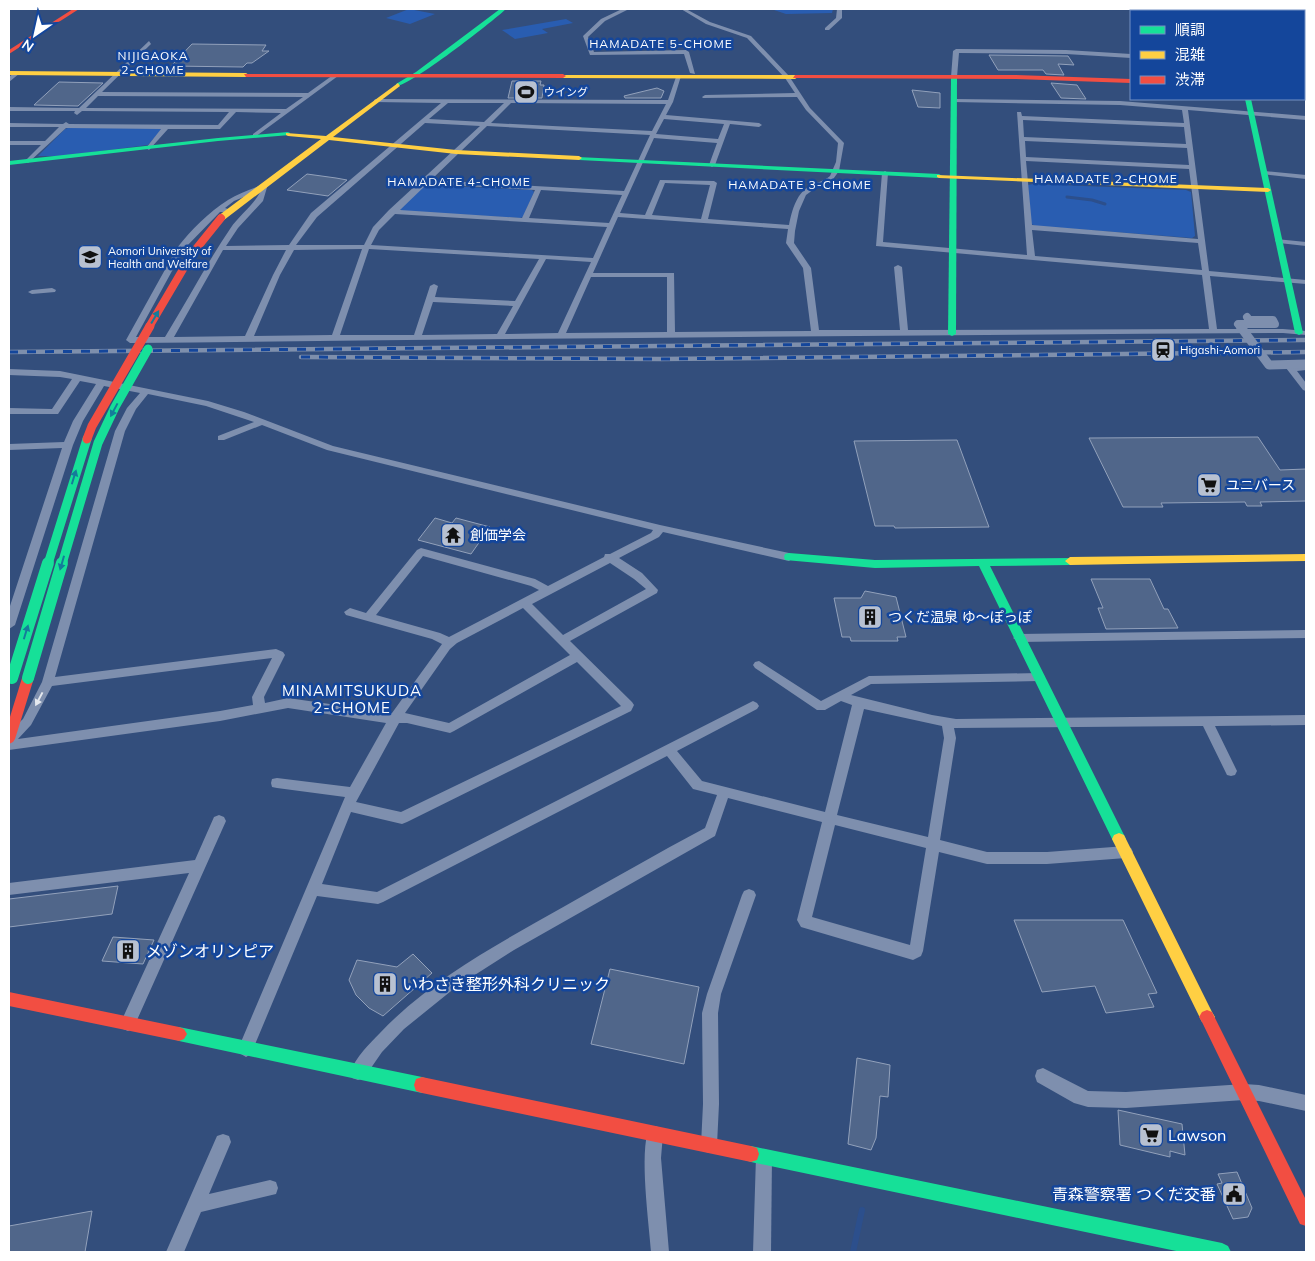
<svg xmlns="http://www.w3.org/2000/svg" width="1315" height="1261" font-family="Mulish,'Noto Sans JP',sans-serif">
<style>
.green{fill:#295db1}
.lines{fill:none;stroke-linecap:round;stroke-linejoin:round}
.stream-far1{stroke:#2c4f8c;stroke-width:3}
.stream{stroke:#2c4f8c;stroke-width:6}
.building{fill:#50668a;stroke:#92a1bb}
.street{fill:#7e8fae;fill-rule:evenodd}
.fast{fill:#16e098;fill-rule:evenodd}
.slow{fill:#ffcf43;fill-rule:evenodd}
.jam{fill:#f24e42;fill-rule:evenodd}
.rail-casing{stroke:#7e8fac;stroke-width:4.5}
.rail{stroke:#14469b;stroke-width:3;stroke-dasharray:9;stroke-linecap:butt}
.street-bridge-far1{stroke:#7e8fae;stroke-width:8}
.street-bridge{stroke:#7e8fae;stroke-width:9}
.fast-bridge-far1{stroke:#16e098;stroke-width:9}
.fast-bridge{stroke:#16e098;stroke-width:12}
.jam-bridge-far1{stroke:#f24e42;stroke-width:8}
.jam-bridge{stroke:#f24e42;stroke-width:9}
.oneway{fill:#157c9a}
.oneway2{fill:#e5e9ef}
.labels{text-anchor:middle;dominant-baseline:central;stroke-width:5;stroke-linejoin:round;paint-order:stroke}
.far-poi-label{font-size:11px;fill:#fff;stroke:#14469b;text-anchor:start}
.far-neighbourhood-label{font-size:12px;letter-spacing:1px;fill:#fff;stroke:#14469b}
.poi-label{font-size:14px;fill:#fff;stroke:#14469b;text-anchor:start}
.neighbourhood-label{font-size:15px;letter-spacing:1px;fill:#fff;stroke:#14469b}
.near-poi-label{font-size:16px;fill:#fff;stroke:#14469b;text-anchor:start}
</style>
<rect width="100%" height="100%" fill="#334e7c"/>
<g class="green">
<polygon points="409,9 435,14 410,24 386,18"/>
<polygon points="771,9 833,9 832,13 786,14"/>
<polygon points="566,19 573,23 542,29 548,33 515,39 502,30"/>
<polygon points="71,127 159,128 161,130 148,145 62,156 38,156 65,129"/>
<polygon points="1033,184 1186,190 1191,192 1195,236 1192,238 1036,226 1031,224 1028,185"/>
<polygon points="425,185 532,190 534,192 523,217 520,218 402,211 400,209"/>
</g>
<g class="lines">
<polyline class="stream-far1" points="1067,197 1092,200 1105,204"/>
<polyline class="stream" points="853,1252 862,1210"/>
</g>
<g class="building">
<polygon points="192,44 266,45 262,51 269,51 252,63 247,63 243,67 171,66"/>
<polygon points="989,55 1068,56 1074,65 1058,64 1064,75 1046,74 1043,70 998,70"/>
<polygon points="512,81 541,81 540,85 544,85 542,98 508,98"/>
<polygon points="59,82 103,83 78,106 34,105"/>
<polygon points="1051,83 1077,85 1086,99 1061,98"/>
<polygon points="657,88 664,91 661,98 625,98 624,96"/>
<polygon points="912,90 940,93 940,108 918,107"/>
<polygon points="307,174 336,178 347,180 328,196 287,190"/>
<polygon points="1258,437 1280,470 1306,469 1306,501 1260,502 1262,506 1247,506 1245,502 1161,503 1163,507 1123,507 1089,438"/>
<polygon points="957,440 989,527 895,528 894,526 875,526 854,441"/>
<polygon points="435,518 452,523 456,518 490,527 471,554 418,540"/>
<polygon points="1091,579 1150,579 1164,609 1168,609 1178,628 1106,629 1098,608 1103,608"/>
<polygon points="865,591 896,597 906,637 897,637 898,641 851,641 850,637 842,637 834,598 861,598"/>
<polygon points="118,886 112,914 9,927 9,899"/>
<polygon points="1014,920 1123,920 1157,993 1148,994 1154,1007 1106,1013 1095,986 1042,992"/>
<polygon points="113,937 154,940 143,964 102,961"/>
<polygon points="413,954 432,973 383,1016 369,1008 356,995 349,980 357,960 397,967"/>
<polygon points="610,969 699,987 684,1064 591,1044"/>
<polygon points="857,1058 890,1065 888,1097 880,1096 876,1138 871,1150 848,1144"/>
<polygon points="1118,1110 1182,1124 1185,1155 1170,1151 1170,1157 1120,1145"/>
<polygon points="1237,1172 1252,1208 1248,1217 1233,1219 1217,1184 1222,1183 1218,1174"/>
<polygon points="92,1211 85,1252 9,1252 9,1226"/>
</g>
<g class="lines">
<g class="street">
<polygon points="622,9 629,9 605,21 588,37 594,52 686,50 689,52 695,74 690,73 684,54 590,55 583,36 601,19"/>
<path d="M681 9H686L710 22 751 36 789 76 810 108 844 143 839 171 831 182 817 187 806 195 799 211 795 231 794 243 811 268 819 330H900L894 267 898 265 902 267 908 330 1209 329 1202 275 876 246 882 173 885 171 888 173 883 242 1027 255 1017 112H1021L1022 116 1184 123 1182 110 1120 105 953 102V100L955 99 1120 101 1306 116V120L1188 110 1209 271 1306 280V284L1210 276 1217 329H1283L1306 331V335L1283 333C898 335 512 339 130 343L126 340 177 248C191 230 209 212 228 200 239 193 252 189 264 184H268L263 201 238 228 226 246 289 245 311 213 441 103 374 102V100L376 99 668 100 676 77 681 76 673 102 666 115 759 123 762 125 759 127 730 124 715 165 712 167 709 165 717 143 654 138 620 213 645 215 660 180 714 181 717 183 708 219 789 225C792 210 797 191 812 185 818 182 824 181 830 176L836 162 838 143 806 110 797 97 703 98 702 97 705 95 795 93 785 78 747 38 706 24ZM448 103H504L484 122 429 119ZM511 103 666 104 652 131 491 123ZM664 119 724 124 718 139 656 134ZM1023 120 1184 127 1186 144 1024 137ZM425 123 480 126 389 210 373 227 364 245H296L317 217ZM487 126 650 135 624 191 431 180ZM1025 141 1187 148 1189 165 1026 157ZM1026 161 1189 169 1198 239 1032 225ZM665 183 710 185 701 219 652 215ZM427 184 535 190 522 218 400 210ZM261 190C254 206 240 214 230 229 207 263 187 301 165 337H136L184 249 220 212H231V210L225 208 234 201ZM541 190 622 195 609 223 529 218ZM395 214 607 227 593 258 371 245 379 230ZM618 217 788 229 786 243 803 268 811 331 675 332 674 273H593ZM1032 230 1198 243 1202 270 1035 256ZM362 249 332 335 254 336 280 275 294 250ZM369 249 539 259 515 301 435 297 438 286 434 284 430 286 414 335H340ZM223 250H286L273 275 245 336 174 337ZM546 259 591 262 558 333 505 334ZM591 277H667V332L566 333ZM433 302 513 306 497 334 422 335Z"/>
<polygon points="837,9 842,9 842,18 829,30 825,30 825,28 836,18"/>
<path d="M149 41 151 44 102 92 308 93 333 75 338 76 255 137 253 136V134L281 113 236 112 220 129H168L149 150 146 148 161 129 66 128 28 163 25 161 41 145H9V141H45L59 127H9V123L63 124 66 122 69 124 218 125 229 112 82 111 77 115 74 113 75 111H9V107L79 108ZM98 96 303 97 286 109 86 108Z"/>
<polygon points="956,49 1066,50 1131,54 1131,58 1066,54 959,53 957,77 954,79 951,77 953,51"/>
<rect x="1304" y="69" width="2" height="4"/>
<polygon points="15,72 20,73 9,82 9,77"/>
<polygon points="1264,171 1306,175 1306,179 1262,174 1261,173"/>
<polygon points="1276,239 1306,242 1306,246 1279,243 1275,241"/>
<polygon points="52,288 56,290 55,292 32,294 28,292 32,290"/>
<polygon points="1290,365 1306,366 1306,370 1297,371 1306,383 1306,391 1303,390 1286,368"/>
<path d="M9 369 60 371 208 401 244 412 333 446 660 525 789 553 794 557 789 561 663 532 659 537 619 558 642 573 658 590 657 593 570 641 632 702 634 705 631 711 407 822 402 824 351 812 322 884 377 892 753 701 757 703 759 706 757 709 677 751 702 781 825 812 852 705 841 701 825 710H817L755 668 753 665 755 662 759 661 821 701 869 676 1039 673 1043 674 1045 677 1043 680 1039 681 871 684 851 695 932 715 956 719 1306 715V725L1215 726 1237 771 1235 775 1231 776 1227 775 1203 726 954 728 956 738 940 840 987 852H1047L1126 846 1131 848 1133 852 1131 856 1126 858 1047 864H987L939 852 923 951 921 956 913 960 801 927 797 920 822 822 728 798 715 836 514 950 456 987 404 1029 382 1052 364 1078 358 1080 352 1078 350 1072C356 1057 369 1044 380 1033 432 978 500 943 565 906 611 880 658 853 705 828L717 795 693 789 667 756 383 902 378 904 317 896 251 1054 246 1057 241 1054 238 1049 345 797 277 788 272 787 271 783 272 779 277 778 350 787 386 723 288 708 220 721 9 750V732L23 719 42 682 115 431 127 408 140 393 104 386 83 421 73 445 15 625 9 629V609L62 448 9 450V444L64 442 73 421 96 384 80 381 58 414H9V408L52 409 72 379 60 377 9 375ZM148 394 206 406 254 422 218 436V440H224L262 425 327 450 653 530 651 533 610 554H605L604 557 548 586 535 579 421 548 417 550 366 613 350 608 344 612 346 615 432 639 442 644 392 713 288 698 265 703 264 697 285 655 283 652 276 649 55 677 125 431 136 409ZM423 556 531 586 539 590 449 637 440 633 376 615ZM610 563 634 579 646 589 563 635 532 604ZM523 608 570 655 449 723 405 713 450 649 457 643ZM272 658 252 697 253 705 220 711 18 739 31 725 52 686ZM577 662 621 706 401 812 356 802 399 723H407L450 733 454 731ZM864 709 942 726 944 738 928 837 837 815ZM835 825 926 848 910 945 812 917Z"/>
<polygon points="1306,630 1306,638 1019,642 1013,638 1019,634"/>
<polygon points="219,815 224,817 226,821 133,1029 128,1031 123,1029 120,1024 189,873 9,895 9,883 195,860 214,817"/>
<polygon points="749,889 754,891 756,895 721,994 718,1013 719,1104 717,1145 715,1151 709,1153 703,1151 701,1145 703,1104 702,1013 707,994 742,895 744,891"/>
<polygon points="1043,1068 1088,1091 1126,1092 1244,1084 1259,1085 1306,1095 1306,1111 1259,1101 1244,1100 1126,1108 1088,1107 1074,1103 1037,1082 1035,1076 1037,1070"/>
<path d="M655 1126 661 1128 663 1134 661 1158 669 1252H651C649 1223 639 1153 649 1128Z"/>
<polygon points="223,1134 229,1136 231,1142 209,1194 270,1180 276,1182 278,1188 276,1194 201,1212 184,1252 166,1252 217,1136"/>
<polygon points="764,1149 770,1151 772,1157 771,1252 753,1252 756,1157 758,1151"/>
</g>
<g class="fast">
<path d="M500 9H506C492 22 409 87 396 86V84L416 72Z"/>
<polygon points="954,75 957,77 956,334 952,336 948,334 951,77"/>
<polygon points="1245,99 1251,99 1303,333 1299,335 1295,333"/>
<polygon points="288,132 290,133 290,135 218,141 9,165 9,161 218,138"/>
<polygon points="577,157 939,174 942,176 939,178 579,160 576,158"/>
<polygon points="789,553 875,560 1074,558 1075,561 1074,564 1070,565 990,566 1126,839 1124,843 1119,845 1114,843 979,566 875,568 785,560 784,557 785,554"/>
<polygon points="179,1027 422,1077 428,1079 430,1085 428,1091 422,1093 179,1041 174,1039 171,1034 174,1029"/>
<polygon points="751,1146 1222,1243 1228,1246 1231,1252 1181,1252 751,1162 745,1160 743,1154 745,1148"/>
</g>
<g class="slow">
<polygon points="9,71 246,73 249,75 246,77 9,75"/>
<polygon points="561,75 795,75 798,77 795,79 563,78"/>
<polygon points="398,83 400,86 333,137 456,150 579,156 582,158 579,160 456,154 329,140 224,220 218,220 218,216 321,139 288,136 286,135 286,133 326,136"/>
<rect x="1304" y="89" width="2" height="4"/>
<polygon points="937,175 1268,188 1271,190 1268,192 939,178 937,177"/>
<polygon points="1306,554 1306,561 1070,565 1065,561 1070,557"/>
<polygon points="1119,833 1124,835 1212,1012 1215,1017 1212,1022 1207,1024 1202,1022 1112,839 1114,835"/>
</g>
<g class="jam">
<polygon points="73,9 79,9 9,54 9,50"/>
<polygon points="244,74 563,74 566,76 563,78 246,77"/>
<polygon points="795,75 1015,75 1131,79 1131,83 1015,79 793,78"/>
<polygon points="28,674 32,675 34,678 15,739 13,742 9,744 9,720 22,678 24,675"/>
<polygon points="9,992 179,1027 184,1029 187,1034 184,1039 179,1041 9,1006"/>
<polygon points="1207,1010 1212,1012 1306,1200 1306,1226 1300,1224 1202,1022 1199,1017 1202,1012"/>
<polygon points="422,1077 751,1146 757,1148 759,1154 757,1160 751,1162 422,1093 416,1091 414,1085 416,1079"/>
</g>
<defs>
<g id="rail">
<polyline points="9,352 1306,340"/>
<polyline points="301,357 661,359 1306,352"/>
</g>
</defs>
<use href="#rail" class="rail-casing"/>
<use href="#rail" class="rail"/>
<polyline class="street-bridge-far1" points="1241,327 1238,324 1275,324 1273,320 1249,320 1247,317"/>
<polyline class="street-bridge" points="1240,326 1269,365 1306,364"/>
<g class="fast-bridge-far1">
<polyline points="48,564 87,439"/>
<polyline points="62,564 98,443 115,407 148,349"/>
</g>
<g class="fast-bridge">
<polyline points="12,678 48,563"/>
<polyline points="28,678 62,563"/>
</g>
<polyline class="jam-bridge-far1" points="149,327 192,254 221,218"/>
<polyline class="jam-bridge" points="87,439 92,426 150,326"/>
</g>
<defs><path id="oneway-solid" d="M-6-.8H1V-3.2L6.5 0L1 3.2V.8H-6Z" transform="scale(1.25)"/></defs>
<g class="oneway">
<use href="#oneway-solid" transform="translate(155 317) rotate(-59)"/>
<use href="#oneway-solid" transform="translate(114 410) rotate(118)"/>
<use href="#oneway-solid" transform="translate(74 477) rotate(-73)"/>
<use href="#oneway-solid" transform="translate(62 563) rotate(106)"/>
<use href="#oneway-solid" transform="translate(26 632) rotate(-73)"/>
</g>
<use class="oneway2" href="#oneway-solid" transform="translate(39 699) rotate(118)"/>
<defs>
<symbol id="stadium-square" viewBox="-11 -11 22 22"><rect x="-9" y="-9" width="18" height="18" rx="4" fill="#b8c1d1" stroke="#14469b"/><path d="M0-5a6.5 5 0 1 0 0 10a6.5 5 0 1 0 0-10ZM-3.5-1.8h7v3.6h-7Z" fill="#111"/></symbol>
<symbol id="university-square" viewBox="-11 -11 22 22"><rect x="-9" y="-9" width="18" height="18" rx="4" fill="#b8c1d1" stroke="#14469b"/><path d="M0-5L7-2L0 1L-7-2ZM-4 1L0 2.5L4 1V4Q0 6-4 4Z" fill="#111"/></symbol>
<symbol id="station-square" viewBox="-11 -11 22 22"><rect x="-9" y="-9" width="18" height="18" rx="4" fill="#b8c1d1" stroke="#14469b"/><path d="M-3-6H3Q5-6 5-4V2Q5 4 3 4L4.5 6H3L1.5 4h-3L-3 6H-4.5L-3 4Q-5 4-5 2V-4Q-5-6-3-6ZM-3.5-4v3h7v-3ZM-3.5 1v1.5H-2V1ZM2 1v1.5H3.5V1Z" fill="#111"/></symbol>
<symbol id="supermarket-square" viewBox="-11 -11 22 22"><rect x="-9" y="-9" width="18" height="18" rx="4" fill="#b8c1d1" stroke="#14469b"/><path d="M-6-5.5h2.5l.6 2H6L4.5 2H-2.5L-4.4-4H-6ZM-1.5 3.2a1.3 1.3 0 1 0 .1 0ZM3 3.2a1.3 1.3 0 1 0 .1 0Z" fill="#111"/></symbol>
<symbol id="temple-square" viewBox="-11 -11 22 22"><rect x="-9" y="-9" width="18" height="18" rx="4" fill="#b8c1d1" stroke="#14469b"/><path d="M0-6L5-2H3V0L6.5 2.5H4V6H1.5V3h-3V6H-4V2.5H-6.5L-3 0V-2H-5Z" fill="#111"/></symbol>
<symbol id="building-square" viewBox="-11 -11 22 22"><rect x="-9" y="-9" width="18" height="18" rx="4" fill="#b8c1d1" stroke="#14469b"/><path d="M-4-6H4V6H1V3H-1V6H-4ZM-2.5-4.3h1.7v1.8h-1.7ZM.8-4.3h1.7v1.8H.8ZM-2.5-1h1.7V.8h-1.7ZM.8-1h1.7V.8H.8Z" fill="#111"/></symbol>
<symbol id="civic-square" viewBox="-11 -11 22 22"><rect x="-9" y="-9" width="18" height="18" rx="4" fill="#b8c1d1" stroke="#14469b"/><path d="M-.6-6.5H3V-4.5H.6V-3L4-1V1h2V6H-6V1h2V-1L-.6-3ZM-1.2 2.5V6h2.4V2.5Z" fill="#111"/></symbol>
</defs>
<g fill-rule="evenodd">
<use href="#stadium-square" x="512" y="78" width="28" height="28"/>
<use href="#university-square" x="76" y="243" width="28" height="28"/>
<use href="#station-square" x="1149" y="336" width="28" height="28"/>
<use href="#supermarket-square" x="1195" y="471" width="28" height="28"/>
<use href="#temple-square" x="439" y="521" width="28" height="28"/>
<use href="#building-square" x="856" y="603" width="28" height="28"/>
<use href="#building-square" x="114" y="937" width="28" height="28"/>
<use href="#building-square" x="371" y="970" width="28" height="28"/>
<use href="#supermarket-square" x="1137" y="1121" width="28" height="28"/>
<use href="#civic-square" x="1220" y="1180" width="28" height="28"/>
</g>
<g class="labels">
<g class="far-poi-label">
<text x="544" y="92">ウイング</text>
<text x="108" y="251">Aomori University of<tspan x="108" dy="13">Health and Welfare</tspan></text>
<text x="1180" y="350">Higashi-Aomori</text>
</g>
<g class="far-neighbourhood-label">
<text x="661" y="43">HAMADATE 5-CHOME</text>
<text x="153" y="55">NIJIGAOKA<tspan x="153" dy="14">2-CHOME</tspan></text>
<text x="1106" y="178">HAMADATE 2-CHOME</text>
<text x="459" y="181">HAMADATE 4-CHOME</text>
<text x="800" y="184">HAMADATE 3-CHOME</text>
</g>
<g class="poi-label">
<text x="1226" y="485">ユニバース</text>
<text x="470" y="535">創価学会</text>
<text x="888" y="617">つくだ温泉 ゆ～ぽっぽ</text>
</g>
<g class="neighbourhood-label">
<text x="352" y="690">MINAMITSUKUDA<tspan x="352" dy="17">2-CHOME</tspan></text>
</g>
<g class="near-poi-label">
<text x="146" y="951">メゾンオリンピア</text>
<text x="402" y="984">いわさき整形外科クリニック</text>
<text x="1168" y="1135">Lawson</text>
<text x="1216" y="1194" text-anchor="end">青森警察署 つくだ交番</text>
</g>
</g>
<rect width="1315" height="1261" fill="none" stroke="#ffffff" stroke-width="20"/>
<rect x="1130" y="10" width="175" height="90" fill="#14469b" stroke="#7290c3"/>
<rect x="1140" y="26" width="25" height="8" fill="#16e098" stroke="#7290c3"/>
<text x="1175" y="35" font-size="15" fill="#ffffff">順調</text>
<rect x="1140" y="51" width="25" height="8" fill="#ffcf43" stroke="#7290c3"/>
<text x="1175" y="60" font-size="15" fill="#ffffff">混雑</text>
<rect x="1140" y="76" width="25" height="8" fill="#f24e42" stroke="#7290c3"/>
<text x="1175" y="85" font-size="15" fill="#ffffff">渋滞</text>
<g transform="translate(35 35) rotate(214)" stroke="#14469b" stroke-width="4" paint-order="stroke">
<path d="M0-4L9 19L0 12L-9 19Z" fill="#ffffff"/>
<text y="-8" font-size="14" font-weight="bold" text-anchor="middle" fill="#ffffff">N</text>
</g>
</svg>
